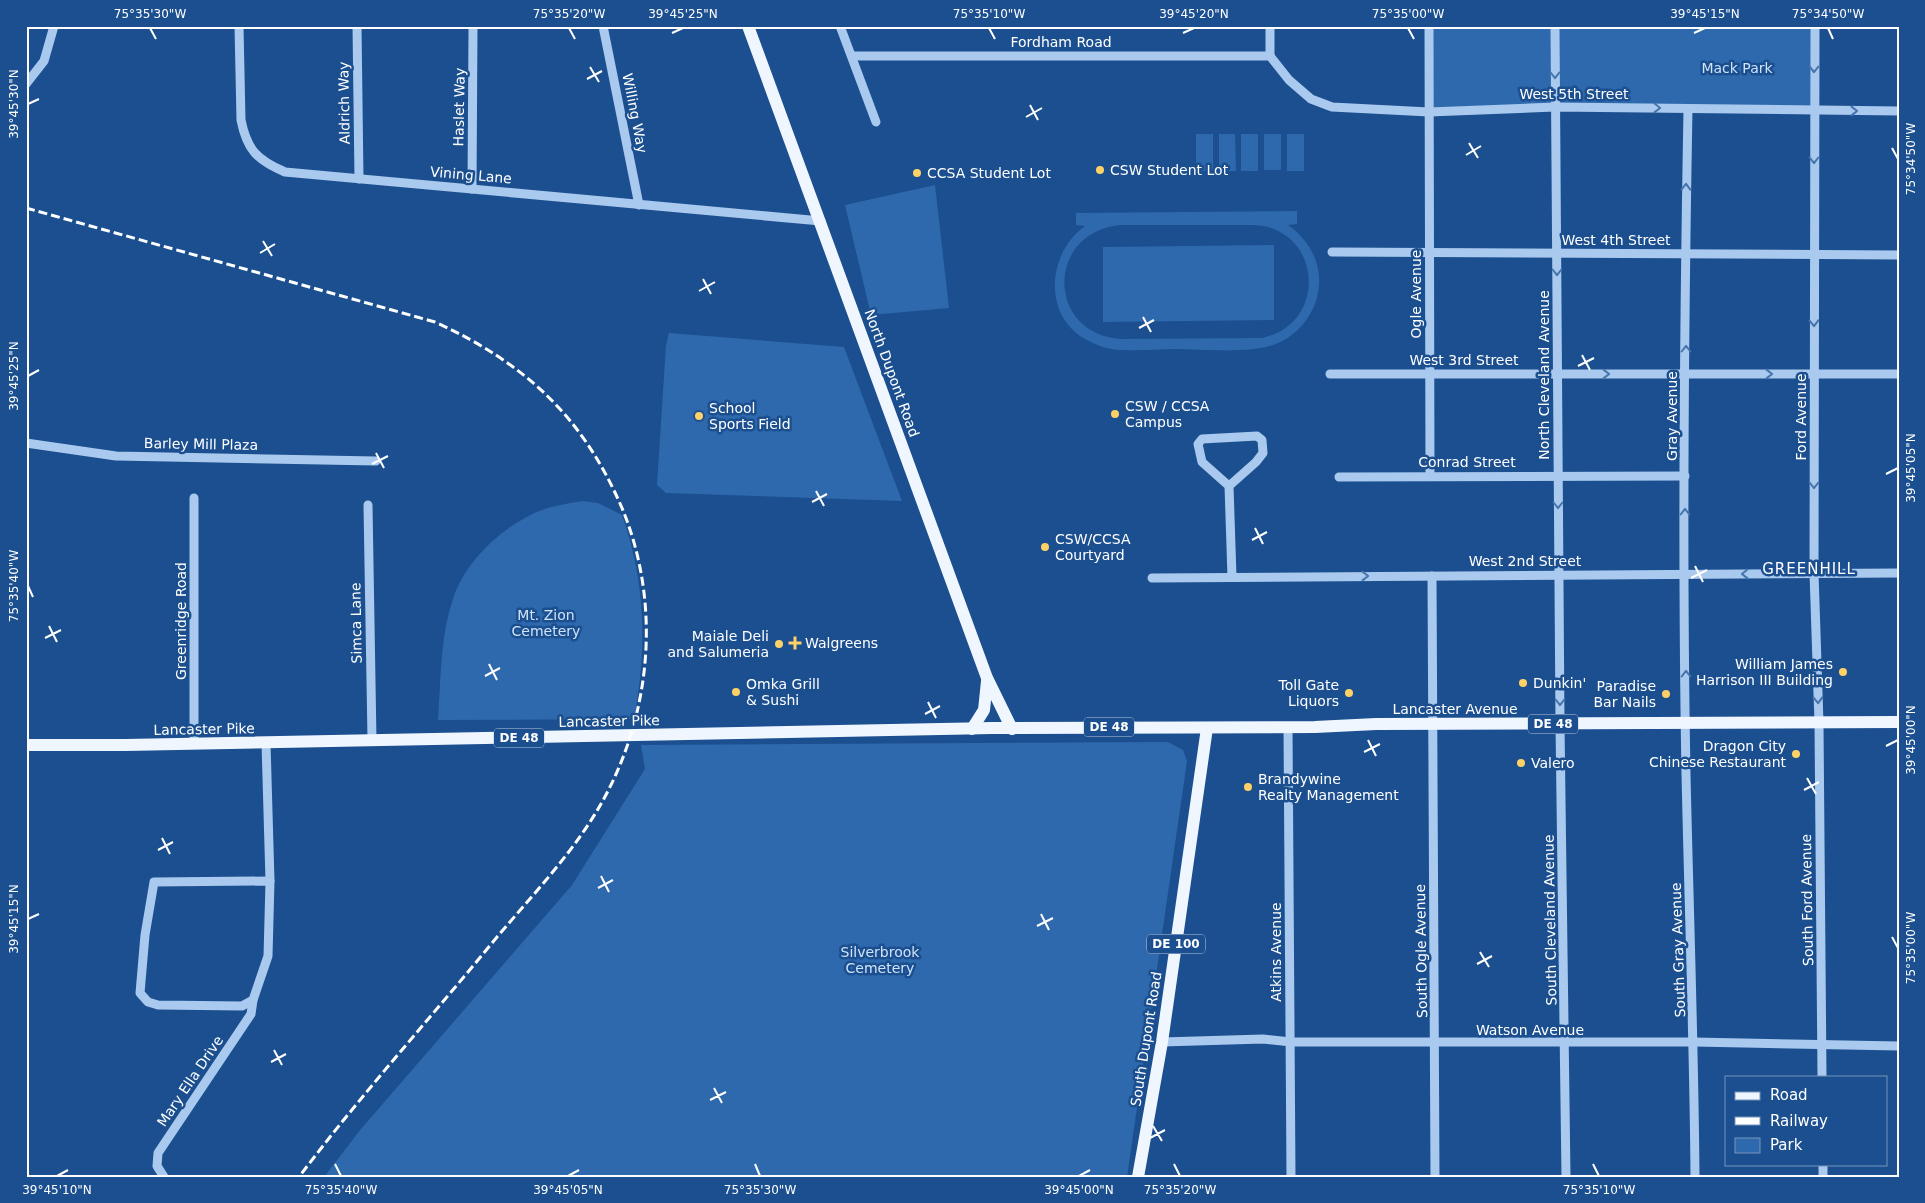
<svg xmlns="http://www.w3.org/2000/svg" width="1925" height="1203" font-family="'DejaVu Sans',sans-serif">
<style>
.green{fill:#2e69ad;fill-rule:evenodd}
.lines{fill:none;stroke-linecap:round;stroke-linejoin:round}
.minor{stroke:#a9c9ee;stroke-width:9}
.major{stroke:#f0f6ff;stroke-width:12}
.rail{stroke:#fff;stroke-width:3;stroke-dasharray:9 4;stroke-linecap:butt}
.oneway{stroke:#4674ac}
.ticks{fill:none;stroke:#fff;stroke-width:2}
.poi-dot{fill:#ffd166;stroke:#1b4f8f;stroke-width:2}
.labels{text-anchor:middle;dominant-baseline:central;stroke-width:5;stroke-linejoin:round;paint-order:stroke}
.shield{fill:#1b4f8f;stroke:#bbcadd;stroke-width:1}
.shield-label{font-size:12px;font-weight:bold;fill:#fff}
.street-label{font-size:14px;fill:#fff;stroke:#1b4f8f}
.park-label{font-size:14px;fill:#cfe3fa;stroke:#1b4f8f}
.poi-label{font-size:14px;fill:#fff;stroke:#1b4f8f;text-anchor:start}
.neighbourhood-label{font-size:15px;letter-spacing:1px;fill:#fff;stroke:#1b4f8f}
.neatline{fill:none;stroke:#fff;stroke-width:2}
.ticks-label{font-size:12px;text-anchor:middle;fill:#fff}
</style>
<rect width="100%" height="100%" fill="#1b4f8f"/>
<g class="green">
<polygon points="1429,26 1815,26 1814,112 1555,107 1429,112"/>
<rect x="1196" y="134" width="17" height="37"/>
<polygon points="1219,134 1235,134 1236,171 1219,171"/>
<rect x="1241" y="134" width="17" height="37"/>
<rect x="1264" y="134" width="17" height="36"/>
<rect x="1287" y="134" width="17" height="37"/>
<polygon points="935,185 949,308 871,315 845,205"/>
<path d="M1297 211V224L1288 225C1308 239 1321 261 1319 286 1317 312 1298 337 1273 345 1249 354 1202 349 1175 349 1155 349 1132 352 1111 349 1105 348 1099 346 1093 343 1042 322 1045 255 1085 226L1076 225V213ZM1121 225H1254C1322 228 1329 324 1262 338L1121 339C1046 334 1045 232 1121 225Z"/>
<polygon points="1274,245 1274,320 1103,322 1103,247"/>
<polygon points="669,333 844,347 902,501 666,493 657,485 666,345"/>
<path d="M583 501 598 503 622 515C646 582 647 650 634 719L438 720C441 680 440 637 453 599 465 560 505 524 542 510 556 505 570 503 583 501Z"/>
<polygon points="1168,742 1183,750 1187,761 1127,1177 324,1177 361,1129 572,885 645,769 641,745"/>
</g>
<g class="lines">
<g class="minor">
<path d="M239 26 241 120C247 150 257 160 285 172L821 221"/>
<polyline points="357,26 359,179"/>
<polyline points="603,26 639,205"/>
<polyline points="840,26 876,122"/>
<polyline points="1429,26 1430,476"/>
<polyline points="1555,26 1560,724 1566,1177"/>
<polyline points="1815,26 1814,573 1819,723 1822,1077"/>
<polyline points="852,56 1270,56"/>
<polyline points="1270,56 1289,80 1311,99 1332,107 1429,112 1555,107 1899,111"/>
<polyline points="1270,56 1270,26"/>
<polyline points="26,84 44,61 54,26"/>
<path d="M1688 109C1684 331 1682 553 1686 774 1689 909 1694 1043 1695 1177"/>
<polyline points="472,189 473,26"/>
<polyline points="1332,252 1899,255"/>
<polyline points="1330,374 1899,374"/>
<polyline points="26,443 116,456 376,461"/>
<polyline points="1339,477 1685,476"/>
<polyline points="1229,486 1256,462 1263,453 1262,440 1257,436 1202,439 1198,444 1202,462 1229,486 1232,577"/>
<polyline points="368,505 372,740"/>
<polyline points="1432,576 1435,1177"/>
<polyline points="1152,578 1899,573"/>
<polyline points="1288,727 1291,1177"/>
<polyline points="266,743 270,881"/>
<polyline points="194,744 194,498"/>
<polygon points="270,881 268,956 253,1000 242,1006 158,1005 148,1002 140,993 145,935 154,882"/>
<polyline points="1162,1042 1263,1039 1291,1042 1694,1042 1899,1046"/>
<polyline points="1823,1164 1823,1177"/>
<polyline points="164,1177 157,1166 158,1153 251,1014 253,1000"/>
</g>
<g class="major">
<polyline points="748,26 987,678 1012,729"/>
<polyline points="972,729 984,710 987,681"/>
<polyline points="26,745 125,745 992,728 1315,727 1376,724 1899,722"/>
<polyline points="1138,1177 1162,1042 1207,728"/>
</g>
<path class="rail" d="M26 208 435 322C525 363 583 417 622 508 663 607 651 723 595 814 566 861 527 901 492 943 428 1021 360 1096 299 1177"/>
</g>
<defs><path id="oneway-chevron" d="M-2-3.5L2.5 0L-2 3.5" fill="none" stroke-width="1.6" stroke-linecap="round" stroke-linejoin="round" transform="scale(1.25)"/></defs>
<g class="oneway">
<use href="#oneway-chevron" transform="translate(1814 69) rotate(91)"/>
<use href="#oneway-chevron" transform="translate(1555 75) rotate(90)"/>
<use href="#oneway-chevron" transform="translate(1657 108) rotate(1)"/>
<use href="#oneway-chevron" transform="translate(1854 111)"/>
<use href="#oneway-chevron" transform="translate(1814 160) rotate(90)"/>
<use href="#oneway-chevron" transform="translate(1686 187) rotate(-89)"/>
<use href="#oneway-chevron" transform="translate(1557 272) rotate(90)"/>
<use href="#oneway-chevron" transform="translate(1814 323) rotate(89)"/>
<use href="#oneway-chevron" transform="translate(1686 349) rotate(-90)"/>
<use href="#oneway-chevron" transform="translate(1606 374)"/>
<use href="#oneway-chevron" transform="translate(1769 374)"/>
<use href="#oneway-chevron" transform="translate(1814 485) rotate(90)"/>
<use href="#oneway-chevron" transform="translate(1558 505) rotate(90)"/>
<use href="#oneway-chevron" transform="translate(1685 512) rotate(-90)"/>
<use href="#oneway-chevron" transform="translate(1745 574) rotate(179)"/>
<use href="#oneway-chevron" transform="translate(1365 576)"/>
<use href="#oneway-chevron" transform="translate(1686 674) rotate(-90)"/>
<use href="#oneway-chevron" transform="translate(1818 700) rotate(88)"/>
<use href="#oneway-chevron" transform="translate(1560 702) rotate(90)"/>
</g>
<path class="ticks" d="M150 28 156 39M569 28 575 39M989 28 995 39M1408 28 1414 39M1828 28 1833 39M672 33 683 28M1183 33 1194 28M1694 33 1705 28M590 67 599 82M587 79 602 71M28 104 39 99M1030 105 1038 120M1026 117 1042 108M1469 143 1478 158M1892 148 1898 159M1466 155 1481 146M263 241 272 256M260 253 275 244M703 279 711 294M699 291 715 282M1143 317 1151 332M1139 328 1154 320M1582 355 1590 370M1578 366 1594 358M28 376 39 370M376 453 384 468M372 464 388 456M1886 474 1898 468M816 491 824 506M812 502 827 494M1255 528 1263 544M1252 540 1267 532M1695 566 1703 582M1691 578 1707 570M28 586 33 597M49 626 57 642M45 638 61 630M489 664 497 680M485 676 500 668M928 702 936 718M925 714 940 706M1368 740 1376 756M1886 746 1898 740M1364 752 1380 744M1807 778 1816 794M1804 790 1819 782M162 838 170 854M158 850 173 842M601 876 609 892M598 888 613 880M1041 914 1049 930M28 919 39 914M1037 926 1053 918M1892 937 1898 948M1480 952 1489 967M1477 964 1492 956M274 1050 282 1065M271 1062 286 1054M714 1088 722 1103M710 1100 726 1092M1153 1126 1162 1141M1150 1138 1165 1130M335 1164 341 1176M755 1164 760 1176M1174 1164 1180 1176M1593 1164 1599 1176M57 1176 68 1170M568 1176 579 1170M1079 1176 1090 1170"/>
<g class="poi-dot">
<circle cx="1100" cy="170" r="5"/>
<circle cx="917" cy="173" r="5"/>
<circle cx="1115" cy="414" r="5"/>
<circle cx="699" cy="416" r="5"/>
<circle cx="1045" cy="547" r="5"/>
<path d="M792.5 635.5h5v5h5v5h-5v5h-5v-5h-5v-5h5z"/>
<circle cx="779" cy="644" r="5"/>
<circle cx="1843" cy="672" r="5"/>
<circle cx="1523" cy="683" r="5"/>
<circle cx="736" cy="692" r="5"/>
<circle cx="1349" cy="693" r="5"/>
<circle cx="1666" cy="694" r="5"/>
<circle cx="1796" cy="754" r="5"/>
<circle cx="1521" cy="763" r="5"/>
<circle cx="1248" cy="787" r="5"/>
</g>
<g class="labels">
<g class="shield">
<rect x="1528" y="714.5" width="50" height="19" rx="4"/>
<rect x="1084" y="717.5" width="50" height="19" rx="4"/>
<rect x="494" y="728.5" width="50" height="19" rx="4"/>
<rect x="1147" y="934.5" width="58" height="19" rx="4"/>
</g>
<g class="shield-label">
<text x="1553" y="724">DE 48</text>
<text x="1109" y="727">DE 48</text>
<text x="519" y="738">DE 48</text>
<text x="1176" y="944">DE 100</text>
</g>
<g class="street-label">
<text x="1061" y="42">Fordham Road</text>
<text x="1574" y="94">West 5th Street</text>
<text transform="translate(344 103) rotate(-91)">Aldrich Way</text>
<text transform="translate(459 107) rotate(-89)">Haslet Way</text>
<text transform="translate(635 113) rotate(79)">Willing Way</text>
<text transform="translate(471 175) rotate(5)">Vining Lane</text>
<text x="1616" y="240">West 4th Street</text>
<text transform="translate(1416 294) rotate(-90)">Ogle Avenue</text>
<text x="1464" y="360">West 3rd Street</text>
<text transform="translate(892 373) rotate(70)">North Dupont Road</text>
<text transform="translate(1544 375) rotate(-90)">North Cleveland Avenue</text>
<text transform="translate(1672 416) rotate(-90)">Gray Avenue</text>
<text transform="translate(1801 417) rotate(-90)">Ford Avenue</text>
<text transform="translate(201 444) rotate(1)">Barley Mill Plaza</text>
<text x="1467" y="462">Conrad Street</text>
<text x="1525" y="561">West 2nd Street</text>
<text transform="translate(181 621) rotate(-90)">Greenridge Road</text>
<text transform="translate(356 623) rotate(-91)">Simca Lane</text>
<text x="1455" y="709">Lancaster Avenue</text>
<text transform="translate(609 721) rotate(-1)">Lancaster Pike</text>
<text transform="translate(204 729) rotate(-1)">Lancaster Pike</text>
<text transform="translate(1807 900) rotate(-91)">South Ford Avenue</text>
<text transform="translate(1550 920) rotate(-91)">South Cleveland Avenue</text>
<text transform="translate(1678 950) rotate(-92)">South Gray Avenue</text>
<text transform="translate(1421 951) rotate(-91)">South Ogle Avenue</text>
<text transform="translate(1276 952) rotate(-90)">Atkins Avenue</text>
<text x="1530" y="1030">Watson Avenue</text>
<text transform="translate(1146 1039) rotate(-81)">South Dupont Road</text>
<text transform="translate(190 1081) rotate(-56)">Mary Ella Drive</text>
</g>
<g class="park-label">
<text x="1737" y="68">Mack Park</text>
<text x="546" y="615">Mt. Zion<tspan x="546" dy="16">Cemetery</tspan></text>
<text x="880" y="952">Silverbrook<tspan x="880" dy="16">Cemetery</tspan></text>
</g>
<g class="poi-label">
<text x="1110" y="170">CSW Student Lot</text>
<text x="927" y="173">CCSA Student Lot</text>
<text x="1125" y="406">CSW / CCSA<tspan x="1125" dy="16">Campus</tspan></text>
<text x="709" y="408">School<tspan x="709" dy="16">Sports Field</tspan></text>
<text x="1055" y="539">CSW/CCSA<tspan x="1055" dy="16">Courtyard</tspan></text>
<text x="769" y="636" text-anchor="end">Maiale Deli<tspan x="769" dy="16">and Salumeria</tspan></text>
<text x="805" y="643">Walgreens</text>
<text x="1833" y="664" text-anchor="end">William James<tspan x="1833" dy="16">Harrison III Building</tspan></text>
<text x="1533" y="683">Dunkin'</text>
<text x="746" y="684">Omka Grill<tspan x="746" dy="16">&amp; Sushi</tspan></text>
<text x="1339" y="685" text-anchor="end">Toll Gate<tspan x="1339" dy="16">Liquors</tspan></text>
<text x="1656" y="686" text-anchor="end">Paradise<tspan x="1656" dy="16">Bar Nails</tspan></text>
<text x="1786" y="746" text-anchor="end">Dragon City<tspan x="1786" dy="16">Chinese Restaurant</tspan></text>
<text x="1531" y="763">Valero</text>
<text x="1258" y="779">Brandywine<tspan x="1258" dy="16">Realty Management</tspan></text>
</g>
<g class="neighbourhood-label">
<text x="1809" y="569">GREENHILL</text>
</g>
</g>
<rect width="1925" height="1203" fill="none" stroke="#1b4f8f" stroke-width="55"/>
<rect x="1725" y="1076" width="162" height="90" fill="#1b4f8f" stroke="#7695bc"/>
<rect x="1735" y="1092" width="25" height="8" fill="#f0f6ff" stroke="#7695bc"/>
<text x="1770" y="1100" font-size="15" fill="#ffffff">Road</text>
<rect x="1735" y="1117" width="25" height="8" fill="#ffffff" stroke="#7695bc"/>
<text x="1770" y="1126" font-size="15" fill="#ffffff">Railway</text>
<rect x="1735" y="1138" width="25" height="15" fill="#2e69ad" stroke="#7695bc"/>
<text x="1770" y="1150" font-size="15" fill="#ffffff">Park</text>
<rect x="28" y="28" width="1870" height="1148" class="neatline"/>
<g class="ticks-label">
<text x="150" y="18">75°35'30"W</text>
<text x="569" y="18">75°35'20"W</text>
<text x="683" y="18">39°45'25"N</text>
<text x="989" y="18">75°35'10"W</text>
<text x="1194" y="18">39°45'20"N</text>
<text x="1408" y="18">75°35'00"W</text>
<text x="1705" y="18">39°45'15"N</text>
<text x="1828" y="18">75°34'50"W</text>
<text transform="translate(14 104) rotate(-90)" y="4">39°45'30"N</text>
<text transform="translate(1911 159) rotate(-90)" y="4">75°34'50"W</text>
<text transform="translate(14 376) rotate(-90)" y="4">39°45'25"N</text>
<text transform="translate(1911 468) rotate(-90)" y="4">39°45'05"N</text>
<text transform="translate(14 586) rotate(-90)" y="4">75°35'40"W</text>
<text transform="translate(1911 740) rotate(-90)" y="4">39°45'00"N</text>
<text transform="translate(14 919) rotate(-90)" y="4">39°45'15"N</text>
<text transform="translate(1911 948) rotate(-90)" y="4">75°35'00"W</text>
<text x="57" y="1194">39°45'10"N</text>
<text x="341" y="1194">75°35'40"W</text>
<text x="568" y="1194">39°45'05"N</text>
<text x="760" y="1194">75°35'30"W</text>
<text x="1079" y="1194">39°45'00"N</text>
<text x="1180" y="1194">75°35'20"W</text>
<text x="1599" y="1194">75°35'10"W</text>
</g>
</svg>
